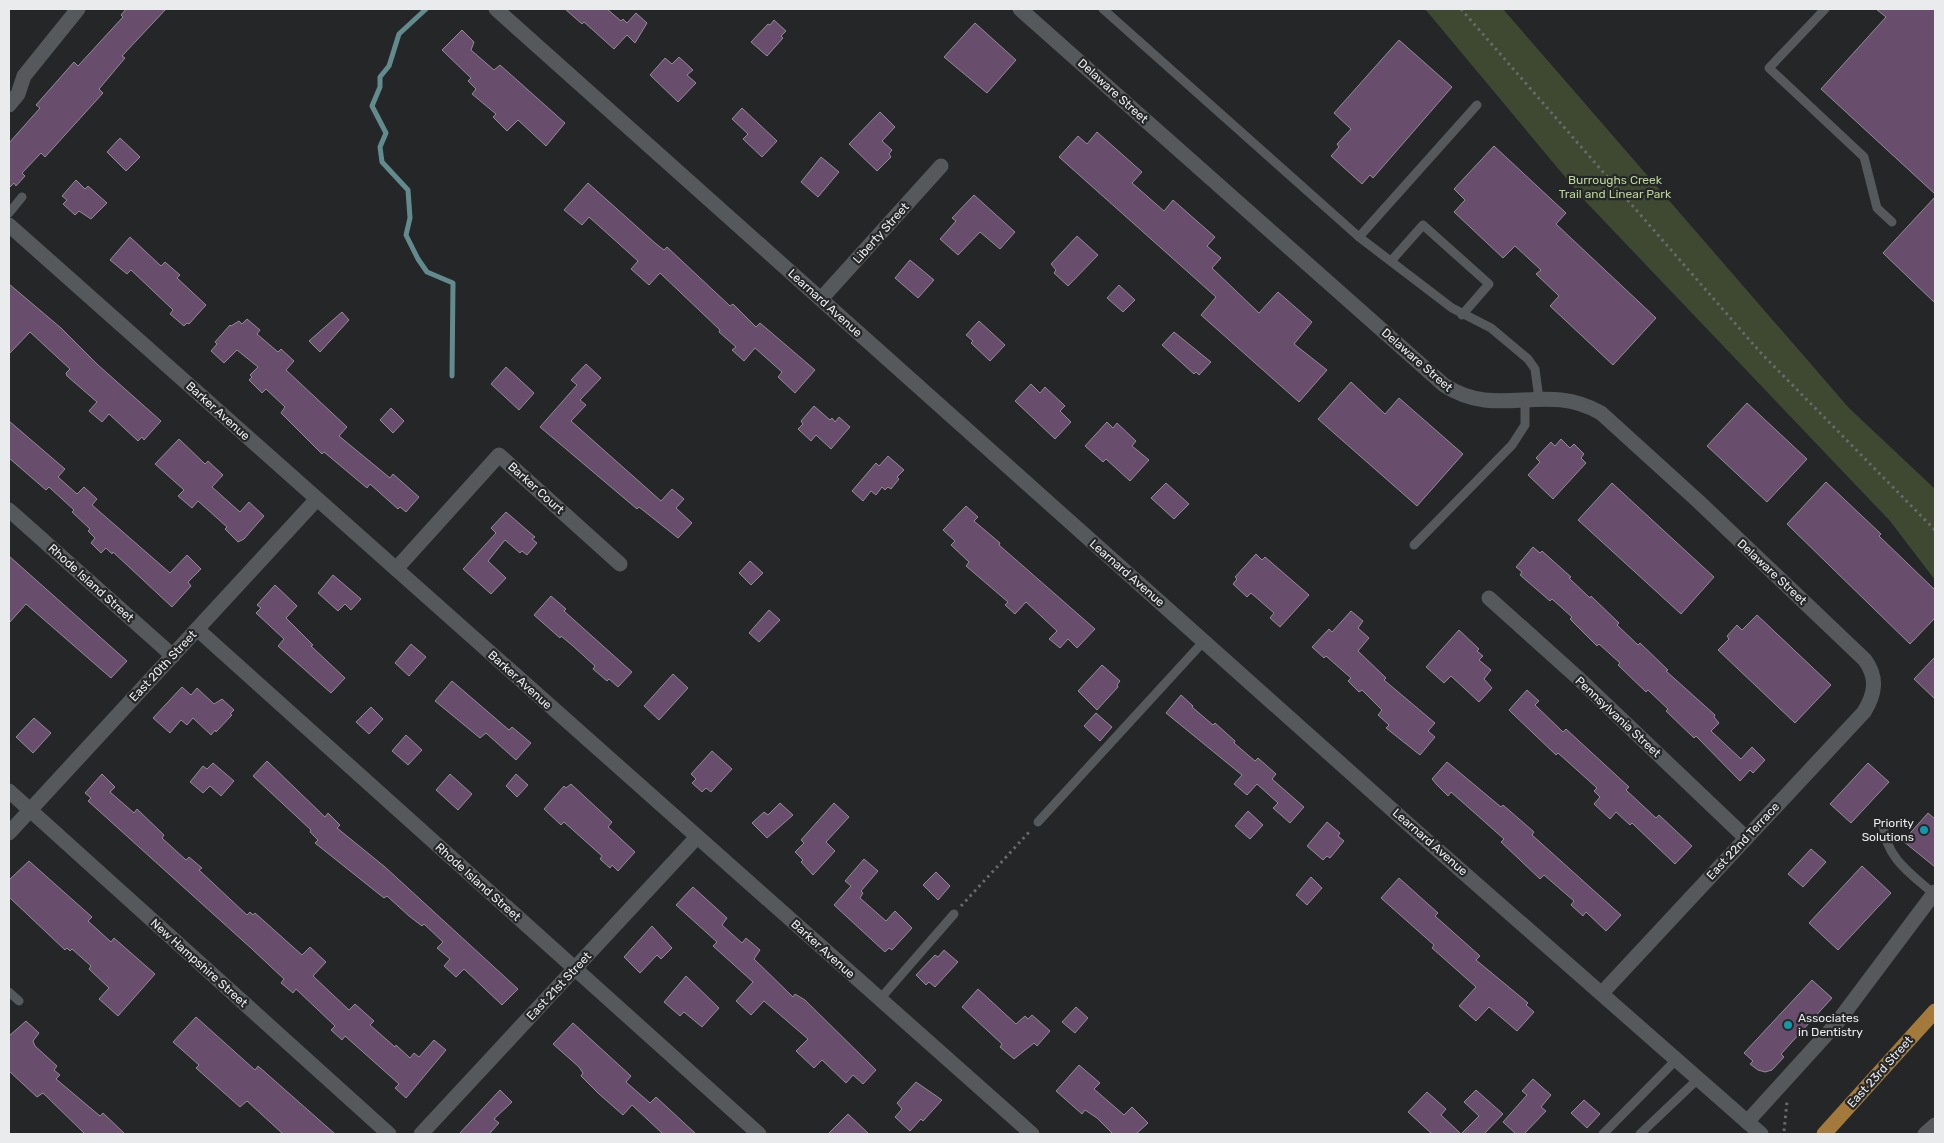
<svg xmlns="http://www.w3.org/2000/svg" width="1944" height="1143" font-family="Rubik,sans-serif">
<style>
.green{fill:#3f4830}
.lines{fill:none;stroke-linecap:round;stroke-linejoin:round}
.stream{stroke:#618b8c;stroke-width:5}
.building{fill:#694d6c;stroke:#908e90}
.path{stroke:#686a6c;stroke-width:3;stroke-dasharray:2.5 4;stroke-linecap:butt}
.service{stroke:#56595b;stroke-width:9}
.minor{stroke:#56595b;stroke-width:15}
.tertiary{stroke:#56595b;stroke-width:15}
.secondary{stroke:#56595b;stroke-width:15}
.primary{stroke:#a37a3c;stroke-width:15}
.culture-dot{fill:#0f9aa8;stroke:#242628;stroke-width:2}
.labels{text-anchor:middle;dominant-baseline:central;stroke-width:4.5;stroke-linejoin:round;paint-order:stroke}
.street-label{font-size:12px;fill:#e9ebec;stroke:#242628}
.park-label{font-size:12px;fill:#bbd493;stroke:#242628}
.poi-label{font-size:12px;fill:#e9ebec;stroke:#242628;text-anchor:end}
</style>
<rect width="100%" height="100%" fill="#242628"/>
<polygon class="green" points="1425,9 1503,9 1849,408 1935,489 1935,580 1890,521 1586,202"/>
<g class="lines">
<polyline class="stream" points="426,9 399,34 389,66 380,77 380,87 372,106 386,133 380,147 382,162 408,190 410,218 406,235 418,259 427,272 453,283 452,376"/>
</g>
<g class="building">
<polygon points="126,9 166,9 122,56 125,58 99,89 103,93 45,157 41,153 22,173 25,176 16,186 14,183 9,188 9,143 40,108 36,105 74,62 78,66 123,17 121,15"/>
<polygon points="565,9 607,9 621,21 623,19 627,23 636,13 647,23 635,43 627,35 614,49 584,22 582,24"/>
<polygon points="1876,9 1935,9 1935,194 1821,89 1886,17"/>
<polygon points="774,20 786,31 781,36 783,38 767,56 751,42 768,24 770,25"/>
<polygon points="975,23 1016,60 987,93 944,57"/>
<polygon points="462,30 474,42 471,50 494,70 500,65 565,123 546,146 518,120 507,131 493,117 496,114 472,94 476,89 468,81 471,78 442,50"/>
<polygon points="1399,40 1452,87 1373,178 1370,175 1362,184 1331,156 1339,147 1337,144 1351,129 1334,113"/>
<polygon points="679,57 693,70 687,75 696,83 678,102 650,75 665,58 672,64"/>
<polygon points="742,108 777,141 762,157 743,139 748,134 732,119"/>
<polygon points="880,112 895,127 882,141 892,150 889,154 891,157 877,171 849,144"/>
<polygon points="1097,132 1142,172 1132,183 1164,211 1173,200 1215,237 1207,246 1221,258 1212,268 1259,313 1278,292 1312,322 1294,344 1327,370 1299,402 1201,315 1216,297 1059,157 1078,136 1087,144"/>
<polygon points="120,138 140,157 126,171 107,152"/>
<polygon points="1494,146 1566,213 1556,224 1656,318 1613,365 1550,306 1559,296 1536,274 1541,270 1515,246 1503,258 1454,212 1465,200 1454,189"/>
<polygon points="821,157 839,172 818,197 801,182"/>
<polygon points="76,180 85,189 88,186 107,203 91,219 79,211 75,215 63,204 67,200 62,196"/>
<polygon points="588,183 655,243 664,250 667,247 730,306 733,304 756,327 760,323 815,370 795,393 778,377 782,372 755,348 744,361 732,350 736,347 719,332 720,330 660,273 649,285 631,269 638,261 589,217 582,225 564,210"/>
<polygon points="974,195 1015,232 1000,249 980,232 958,255 940,239 956,221 952,218"/>
<polygon points="1935,197 1935,303 1883,253"/>
<polygon points="1077,236 1098,255 1068,286 1054,273 1056,270 1051,264"/>
<polygon points="130,237 161,266 165,262 180,275 177,278 206,305 189,324 187,323 184,326 170,314 173,310 171,308 131,270 127,274 110,260"/>
<polygon points="910,260 934,280 918,298 895,278"/>
<polygon points="9,284 61,328 98,365 161,421 144,440 142,437 138,441 109,414 102,422 89,411 97,402 67,376 66,373 70,369 30,332 9,354"/>
<polygon points="1119,285 1135,300 1123,312 1107,298"/>
<polygon points="342,312 349,320 320,352 309,341"/>
<polygon points="247,319 260,330 257,334 278,352 281,349 294,361 286,370 347,427 339,436 390,478 393,474 419,497 406,512 400,507 398,509 370,484 367,488 324,452 322,454 281,413 285,407 266,389 262,393 249,380 252,377 250,375 258,367 237,350 224,363 211,351 217,344 215,342 230,325 231,326 239,321 242,324"/>
<polygon points="979,321 1005,345 990,361 971,343 973,341 966,335"/>
<polygon points="1174,332 1211,362 1199,375 1196,372 1194,374 1162,345"/>
<polygon points="586,364 601,378 580,400 586,405 571,421 661,501 672,489 684,499 676,508 692,523 678,538 639,507 637,509 540,427 577,385 571,380"/>
<polygon points="506,367 534,393 519,410 491,384"/>
<polygon points="1351,382 1385,414 1399,398 1463,454 1417,506 1318,419"/>
<polygon points="1031,384 1040,393 1045,387 1065,406 1060,411 1071,422 1055,439 1015,401"/>
<polygon points="1747,403 1807,459 1767,502 1707,446"/>
<polygon points="814,406 830,420 832,418 835,422 839,417 850,427 831,449 816,435 811,441 798,429 803,424 801,421"/>
<polygon points="391,408 404,421 393,433 380,420"/>
<polygon points="9,421 65,469 58,477 77,494 84,487 97,499 92,505 170,573 187,555 201,569 188,582 191,586 172,607 113,552 112,554 106,548 101,553 91,543 95,538 88,531 90,529 72,512 74,510 49,487 46,490 9,458"/>
<polygon points="1107,422 1113,428 1117,423 1136,441 1132,446 1149,460 1130,481 1106,459 1103,462 1085,446"/>
<polygon points="179,439 205,464 208,461 223,475 212,487 240,512 249,502 264,516 244,539 238,542 225,529 227,527 198,501 192,508 178,496 184,490 155,464"/>
<polygon points="1561,439 1570,448 1574,444 1584,454 1581,458 1586,463 1553,499 1528,475 1540,462 1536,458 1551,442 1555,446"/>
<polygon points="888,456 904,470 897,477 899,479 891,489 888,487 885,490 882,487 876,495 871,491 863,501 852,491 876,463 879,466"/>
<polygon points="1826,482 1881,534 1879,536 1935,590 1935,618 1910,644 1787,524"/>
<polygon points="1166,483 1189,504 1174,519 1151,498"/>
<polygon points="1612,483 1714,577 1681,614 1578,520"/>
<polygon points="966,506 978,517 974,521 1000,543 999,545 1095,629 1077,648 1068,639 1060,648 1049,639 1057,631 1026,602 1015,614 1005,605 1008,602 966,566 969,562 951,545 955,541 943,530"/>
<polygon points="506,512 535,537 532,539 537,543 527,555 522,551 520,553 505,540 488,561 506,578 491,594 463,569 496,533 491,528"/>
<polygon points="1533,547 1540,553 1542,551 1571,577 1569,578 1590,598 1591,596 1619,623 1617,625 1638,645 1640,643 1668,670 1666,671 1715,715 1714,717 1719,723 1711,731 1741,759 1752,747 1765,760 1753,773 1750,770 1740,781 1696,736 1694,738 1666,711 1668,709 1648,690 1646,692 1618,665 1620,663 1599,644 1597,646 1570,619 1572,617 1552,599 1550,601 1520,575 1522,572 1516,567"/>
<polygon points="1256,554 1262,560 1265,557 1309,595 1280,627 1270,618 1274,613 1251,593 1247,597 1233,584 1237,579 1235,577"/>
<polygon points="9,556 127,661 111,678 26,604 9,623"/>
<polygon points="750,561 763,573 751,585 739,573"/>
<polygon points="333,575 361,599 351,610 345,604 338,611 318,593"/>
<polygon points="275,585 297,606 286,618 313,645 311,646 345,678 331,693 278,646 284,639 256,613 261,608 257,605"/>
<polygon points="551,596 566,609 564,611 632,672 618,687 609,679 607,681 593,669 595,666 573,646 561,636 560,638 534,615"/>
<polygon points="769,610 780,620 759,642 749,633"/>
<polygon points="1351,611 1363,621 1358,628 1369,638 1358,651 1386,678 1384,680 1435,723 1428,731 1435,737 1420,755 1386,728 1389,725 1378,715 1382,710 1362,690 1359,692 1348,681 1351,678 1326,656 1324,658 1312,647 1329,629 1332,632"/>
<polygon points="1757,615 1831,685 1795,723 1718,650 1729,639 1727,636 1737,625 1742,630"/>
<polygon points="1459,630 1479,649 1477,651 1483,656 1479,660 1491,670 1484,679 1492,688 1479,702 1451,676 1444,683 1426,667"/>
<polygon points="411,644 426,657 409,676 395,663"/>
<polygon points="1935,657 1935,699 1914,679"/>
<polygon points="1102,665 1120,681 1117,685 1118,687 1097,710 1078,691"/>
<polygon points="673,674 688,688 659,720 644,706"/>
<polygon points="452,681 509,730 512,727 531,743 516,760 486,733 480,738 435,701"/>
<polygon points="182,687 191,695 197,688 214,704 222,699 234,710 230,714 232,715 216,732 215,730 211,735 193,718 187,725 181,720 170,733 153,718"/>
<polygon points="1527,690 1539,701 1535,705 1563,732 1566,729 1629,787 1626,790 1656,818 1659,815 1692,846 1675,864 1632,823 1630,825 1616,812 1610,819 1594,804 1600,797 1594,791 1597,788 1558,753 1556,755 1512,713 1509,710"/>
<polygon points="1181,695 1193,706 1192,707 1213,725 1215,723 1235,741 1234,743 1255,761 1258,758 1276,774 1272,779 1304,807 1290,823 1273,808 1278,803 1257,784 1247,795 1234,784 1242,775 1166,713"/>
<polygon points="371,707 383,719 369,734 356,722"/>
<polygon points="1096,713 1112,727 1100,741 1084,726"/>
<polygon points="34,718 51,733 33,753 16,737"/>
<polygon points="406,735 422,750 408,765 392,751"/>
<polygon points="712,751 732,769 711,792 706,788 702,792 692,783 696,779 691,774"/>
<polygon points="267,761 325,817 328,813 340,825 337,828 385,867 518,989 502,1005 464,969 456,977 444,966 450,959 437,948 443,942 424,924 422,926 409,916 387,896 384,898 315,843 318,840 310,832 311,830 253,776"/>
<polygon points="1447,762 1501,807 1503,805 1534,832 1532,835 1621,915 1606,931 1586,912 1583,916 1571,905 1574,901 1544,875 1540,879 1501,842 1504,839 1451,792 1448,796 1437,785 1432,779"/>
<polygon points="213,763 234,781 221,796 210,786 203,793 190,782 203,766 207,769"/>
<polygon points="1868,763 1889,782 1851,823 1830,804"/>
<polygon points="102,774 115,787 110,792 134,813 137,809 164,835 162,838 186,860 189,857 202,868 199,870 247,915 250,912 253,915 255,913 302,955 310,947 326,962 313,976 349,1010 355,1004 374,1021 370,1025 395,1047 396,1045 410,1058 414,1053 419,1057 434,1040 446,1050 406,1098 395,1088 399,1084 345,1036 342,1040 331,1030 335,1026 296,989 293,993 281,983 284,979 252,949 88,801 91,798 85,793"/>
<polygon points="450,774 472,794 458,810 436,790"/>
<polygon points="516,774 528,785 517,797 506,786"/>
<polygon points="571,784 612,822 608,827 635,852 618,871 612,865 610,868 600,859 602,856 564,822 561,825 544,809 564,786 566,788"/>
<polygon points="780,803 793,815 767,838 752,823 764,812 768,815"/>
<polygon points="834,803 849,817 826,842 835,851 813,875 801,862 803,860 795,852 804,843 801,840"/>
<polygon points="1248,811 1263,825 1250,839 1235,826"/>
<polygon points="1928,813 1935,819 1935,867 1903,841"/>
<polygon points="1327,822 1340,833 1338,836 1344,841 1330,858 1327,856 1323,860 1307,846"/>
<polygon points="1811,849 1826,862 1803,887 1788,874"/>
<polygon points="864,859 878,871 861,891 863,893 860,898 886,921 895,911 912,928 892,950 889,948 885,952 834,905 851,886 845,881"/>
<polygon points="29,861 92,917 88,921 111,942 114,938 155,974 118,1016 99,999 109,988 89,969 91,966 72,949 70,951 67,948 65,950 9,897 9,880"/>
<polygon points="1862,866 1891,893 1838,950 1809,923"/>
<polygon points="936,872 950,886 938,900 923,885"/>
<polygon points="1311,877 1322,888 1307,905 1296,895"/>
<polygon points="1399,878 1438,913 1435,916 1480,956 1476,960 1528,1003 1526,1005 1534,1012 1517,1031 1489,1007 1476,1021 1459,1006 1476,987 1432,948 1434,945 1381,898"/>
<polygon points="693,887 727,918 722,925 742,943 746,938 760,950 754,959 793,997 795,994 805,1000 876,1070 863,1084 853,1075 846,1083 822,1060 814,1068 796,1051 808,1039 764,1001 751,1015 736,1001 753,982 713,946 717,942 676,905"/>
<polygon points="652,926 672,948 661,959 657,955 640,973 624,957"/>
<polygon points="944,950 958,962 935,987 929,982 926,985 916,975 935,955 938,957"/>
<polygon points="686,976 719,1008 702,1027 684,1012 680,1016 664,1002"/>
<polygon points="1812,980 1832,998 1781,1054 1784,1057 1772,1070 1765,1072 1758,1070 1750,1064 1753,1061 1744,1053"/>
<polygon points="978,989 1016,1024 1025,1016 1028,1019 1032,1015 1050,1031 1037,1046 1034,1043 1014,1059 1000,1047 1002,1044 962,1007"/>
<polygon points="1076,1007 1088,1018 1075,1033 1062,1022"/>
<polygon points="196,1017 255,1070 258,1066 335,1134 283,1134 247,1101 240,1107 196,1068 199,1065 173,1042"/>
<polygon points="26,1021 39,1033 33,1041 35,1046 57,1066 54,1070 60,1075 56,1079 100,1116 103,1113 125,1134 85,1134 43,1093 37,1097 9,1071 9,1036"/>
<polygon points="573,1023 631,1076 626,1082 650,1103 656,1097 696,1134 663,1134 632,1105 623,1115 599,1094 581,1076 583,1073 579,1067 553,1044"/>
<polygon points="1079,1065 1100,1083 1094,1089 1124,1115 1132,1107 1148,1123 1136,1134 1113,1134 1097,1118 1085,1110 1082,1114 1056,1091"/>
<polygon points="1533,1079 1551,1095 1541,1107 1546,1111 1524,1134 1516,1134 1503,1122 1527,1095 1522,1091"/>
<polygon points="916,1082 942,1100 923,1121 921,1119 910,1131 895,1117 902,1109 897,1103"/>
<polygon points="500,1090 512,1102 494,1119 499,1123 489,1134 459,1134"/>
<polygon points="1476,1090 1503,1114 1484,1134 1461,1134 1479,1116 1464,1102"/>
<polygon points="1427,1092 1446,1109 1441,1115 1461,1134 1432,1134 1408,1112"/>
<polygon points="1584,1100 1600,1114 1587,1128 1571,1113"/>
<polygon points="848,1114 869,1134 828,1134"/>
</g>
<g class="lines">
<g class="path">
<polyline points="1461,9 1760,352 1935,530"/>
<polyline points="961,906 1031,830"/>
<polyline points="1784,1131 1787,1102"/>
</g>
<g class="service">
<polyline points="1103,9 1359,237 1452,308 1491,328 1528,359 1535,369 1539,399"/>
<polyline points="1825,9 1769,68 1864,157 1877,208 1892,222"/>
<polyline points="9,213 22,197"/>
<polyline points="1359,237 1477,105"/>
<polyline points="1391,261 1423,225 1489,284 1462,315"/>
<polyline points="1414,545 1512,445 1525,425 1525,399"/>
<polyline points="1038,822 1204,641"/>
<path d="M1883 825C1886 858 1911 874 1934 894"/>
<polyline points="9,992 19,1001"/>
<polyline points="880,999 954,914"/>
<polyline points="1603,1134 1677,1059"/>
<polyline points="1640,1134 1699,1078"/>
</g>
<g class="minor">
<polyline points="496,9 1416,831 1761,1134"/>
<path d="M1020 9 1444 385C1499 421 1544 380 1601 413L1698 501 1865 660C1878 678 1875 694 1864 712L1602 993"/>
<polyline points="821,299 941,166"/>
<polyline points="9,510 173,656"/>
<polyline points="396,569 499,455 620,564"/>
<polyline points="1489,598 1577,677 1746,838"/>
<polyline points="197,629 759,1134"/>
<polyline points="9,791 389,1134"/>
<polyline points="9,833 317,499"/>
<polyline points="1747,1122 1836,1024 1935,892"/>
<polyline points="421,1134 697,837"/>
<polyline points="1925,1134 1935,1125"/>
</g>
<polyline class="tertiary" points="9,225 1032,1134"/>
<polyline class="secondary" points="9,105 18,94 24,76 78,9"/>
<polyline class="primary" points="1824,1134 1935,1011"/>
</g>
<g class="culture-dot">
<circle cx="1924" cy="830" r="5"/>
<circle cx="1788" cy="1025" r="5"/>
</g>
<g class="labels">
<g class="street-label">
<text transform="translate(1113 91) rotate(42)">Delaware Street</text>
<text transform="translate(881 233) rotate(-48)">Liberty Street</text>
<text transform="translate(825 303) rotate(42)">Learnard Avenue</text>
<text transform="translate(1417 360) rotate(41)">Delaware Street</text>
<text transform="translate(218 411) rotate(42)">Barker Avenue</text>
<text transform="translate(536 488) rotate(42)">Barker Court</text>
<text transform="translate(1772 572) rotate(43)">Delaware Street</text>
<text transform="translate(1127 573) rotate(41)">Learnard Avenue</text>
<text transform="translate(91 583) rotate(42)">Rhode Island Street</text>
<text transform="translate(163 666) rotate(-47)">East 20th Street</text>
<text transform="translate(520 680) rotate(42)">Barker Avenue</text>
<text transform="translate(1618 717) rotate(43)">Pennsylvania Street</text>
<text transform="translate(1743 841) rotate(-47)">East 22nd Terrace</text>
<text transform="translate(1430 842) rotate(41)">Learnard Avenue</text>
<text transform="translate(478 882) rotate(42)">Rhode Island Street</text>
<text transform="translate(823 949) rotate(42)">Barker Avenue</text>
<text transform="translate(199 963) rotate(42)">New Hampshire Street</text>
<text transform="translate(559 986) rotate(-47)">East 21st Street</text>
<text transform="translate(1880 1072) rotate(-48)">East 23rd Street</text>
</g>
<g class="park-label">
<text x="1615" y="180">Burroughs Creek<tspan x="1615" dy="14">Trail and Linear Park</tspan></text>
</g>
<g class="poi-label">
<text x="1914" y="823">Priority<tspan x="1914" dy="14">Solutions</tspan></text>
<text x="1798" y="1018" text-anchor="start">Associates<tspan x="1798" dy="14">in Dentistry</tspan></text>
</g>
</g>
<rect width="1944" height="1143" fill="none" stroke="#e9ebec" stroke-width="20"/>
</svg>
